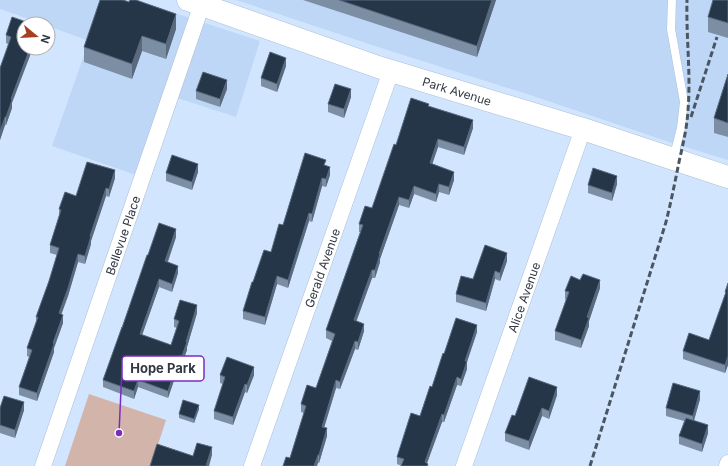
<svg xmlns="http://www.w3.org/2000/svg" width="728" height="466" font-family="Inter,sans-serif">
<style>
.built{fill:#bfd7f6}
.green{fill:#d2b4ab}
.lines{fill:none;stroke-linecap:round;stroke-linejoin:round}
.lane-casing{stroke:#abbed6;stroke-width:9}
.street-casing{stroke:#abbed6;stroke-width:17}
.secondary-casing{stroke:#abbed6;stroke-width:23}
.lane{stroke:#fff;stroke-width:8}
.street{stroke:#fff;stroke-width:16}
.secondary{stroke:#fff;stroke-width:22}
.rail{stroke:#4c5663;stroke-width:3;stroke-dasharray:6 3;stroke-linecap:butt}
.wall{fill:#7b8ea4}
.shaded-wall{fill:#596a7f}
.building{fill:#253649;stroke:#596a7f}
.labels{text-anchor:middle;dominant-baseline:central;stroke-width:4;stroke-linejoin:round;paint-order:stroke}
.street-label{font-size:12px;fill:#313943;stroke:#fff}
.leader{fill:none;stroke:#7b2cbf;stroke-width:1.5}
.callout-dot{fill:#7b2cbf;stroke:#fff;stroke-width:1.5}
.callout{fill:#fff;stroke:#7b2cbf;stroke-width:1.5}
.callout-label{font-size:13px;text-anchor:middle;font-weight:bold;fill:#313943}
</style>
<rect width="100%" height="100%" fill="#d1e5fe"/>
<g class="built">
<polygon points="0,0 135,0 260,41 236,117 165,94 136,175 52,146 89,41 48,26 48,24 43,24 0,9"/>
<polygon points="236,0 728,0 728,160 666,141 533,96 378,47"/>
</g>
<polygon class="green" points="89,394 166,420 151,466 65,466"/>
<g class="lines">
<defs>
<polyline id="lane" points="672,0 671,29 684,102 681,128 673,159"/>
<g id="street">
<path id="s1" d="M43 466 202 4"/>
<path id="s2" d="M252 466 391 71"/>
<path id="s3" d="M464 466 583 129"/>
<polyline points="727,466 728,463"/>
</g>
<g id="secondary">
<path id="s4" d="M188 0 378 67 583 129 728 177"/>
</g>
</defs>
<use href="#lane" class="lane-casing"/>
<use href="#street" class="street-casing"/>
<use href="#secondary" class="secondary-casing"/>
<use href="#lane" class="lane"/>
<use href="#street" class="street"/>
<use href="#secondary" class="secondary"/>
<g class="rail">
<polyline points="691,117 717,37"/>
<path d="M590 466 666 222C671 202 675 182 679 162 683 144 687 128 688 110 691 74 686 37 687 0"/>
</g>
</g>
<g class="wall">
<polygon points="303,0 496,0 477,57"/>
<polygon points="728,0 728,38 708,32 708,17"/>
<polygon points="12,17 12,108 6,125 5,125 0,140 8,44 6,43 6,35"/>
<polygon points="176,29 166,59 142,51 132,79 84,62 84,47"/>
<polygon points="286,66 277,92 261,86 261,78"/>
<polygon points="728,74 728,137 714,133 714,118"/>
<polygon points="227,89 220,107 196,99 196,91"/>
<polygon points="351,97 344,118 328,112 328,104"/>
<polygon points="429,106 473,128 464,155 438,147 432,164 454,180 449,195 439,192 436,202 414,194 409,208 399,205 380,259 380,262 375,278 372,278 356,321 364,331 358,350 355,349 340,389 336,388 324,427 327,436 319,463 290,458 304,413 301,412 301,404 316,388 332,341 326,338 326,330 360,232 359,232 359,224 372,208 396,145"/>
<polygon points="326,165 330,175 326,187 322,186 312,222 309,221 288,288 277,284 265,325 243,319 243,311 253,282 271,252 283,225"/>
<polygon points="198,172 192,190 166,181 166,173"/>
<polygon points="115,178 109,197 106,196 91,241 91,244 85,264 78,262 68,296 61,314 63,323 54,348 54,352 37,401 19,395 19,387 29,357 27,356 27,348 36,322 36,317 49,281 57,255 50,253 50,245 59,217 59,209 76,196"/>
<polygon points="617,184 612,201 588,193 588,185"/>
<polygon points="176,237 168,262 178,273 172,292 159,287 142,335 171,345 177,328 174,327 174,319 197,313 187,347 187,350 182,363 180,363 168,398 138,387 134,399 103,387 103,380 148,255"/>
<polygon points="507,261 500,281 495,279 486,311 456,302 456,294 473,279"/>
<polygon points="728,283 728,365 725,373 683,359 683,351 709,340 725,295 725,292"/>
<polygon points="600,288 589,321 589,326 581,348 555,340 555,331 566,300 565,299 565,291"/>
<polygon points="477,332 467,361 467,369 461,386 457,385 444,422 442,422 427,463 428,466 402,466 397,464 397,457 420,416 432,387 444,354"/>
<polygon points="220,375 254,375 247,393 245,392 233,425 214,419 214,411 223,384 220,383"/>
<polygon points="557,395 549,419 542,416 529,450 505,441 505,433 515,416"/>
<polygon points="700,399 694,420 708,433 702,452 679,444 679,436 684,421 666,416 666,408"/>
<polygon points="0,408 24,410 15,438 0,433"/>
<polygon points="199,409 194,423 179,418 179,414"/>
</g>
<g class="shaded-wall">
<polygon points="492,0 496,0 477,57 477,46"/>
<polygon points="176,14 176,29 166,59 166,44"/>
<polygon points="142,36 142,51 132,79 132,64"/>
<polygon points="30,48 33,48 12,103 12,108 6,125 6,117 11,99"/>
<polygon points="286,58 286,66 277,92 277,84"/>
<polygon points="227,80 227,89 220,107 220,99"/>
<polygon points="351,89 351,97 344,118 344,109"/>
<polygon points="5,117 5,125 0,140 0,132"/>
<polygon points="473,120 473,128 464,155 464,147"/>
<polygon points="438,139 438,147 430,171 430,163"/>
<polygon points="198,164 198,172 192,190 192,182"/>
<polygon points="330,167 330,175 326,187 326,179"/>
<polygon points="115,170 115,178 109,197 109,189"/>
<polygon points="454,172 454,180 449,195 449,187"/>
<polygon points="617,176 617,184 612,201 612,193"/>
<polygon points="322,178 322,186 312,222 312,214"/>
<polygon points="439,184 439,192 436,202 436,194"/>
<polygon points="414,186 414,194 409,208 409,200"/>
<polygon points="106,188 106,196 91,241 91,244 85,264 85,256 90,236"/>
<polygon points="399,197 399,205 380,259 380,262 375,278 375,270 379,254"/>
<polygon points="309,213 309,221 288,288 288,280"/>
<polygon points="176,229 176,237 165,269 165,261"/>
<polygon points="507,253 507,261 500,281 500,273"/>
<polygon points="78,254 78,262 68,296 59,321 59,313"/>
<polygon points="178,266 178,273 172,292 172,284"/>
<polygon points="372,270 372,278 354,328 354,320"/>
<polygon points="495,271 495,279 486,311 486,303"/>
<polygon points="277,276 277,284 265,325 265,317"/>
<polygon points="159,279 159,287 140,341 140,334"/>
<polygon points="600,280 600,288 589,321 589,326 581,348 581,340 587,317"/>
<polygon points="197,305 197,313 187,347 187,350 182,363 182,356"/>
<polygon points="63,315 63,323 54,348 54,352 37,401 37,393"/>
<polygon points="364,324 364,331 358,350 358,342"/>
<polygon points="477,325 477,332 465,368 465,361"/>
<polygon points="355,341 355,349 340,389 340,382"/>
<polygon points="180,355 180,363 168,398 168,391"/>
<polygon points="728,356 728,365 725,373 725,365"/>
<polygon points="467,361 467,369 461,386 461,379"/>
<polygon points="254,367 254,375 247,393 247,385"/>
<polygon points="457,377 457,385 444,422 444,415"/>
<polygon points="138,380 138,387 134,399 134,391"/>
<polygon points="336,380 336,388 322,435 322,427"/>
<polygon points="245,384 245,392 233,425 233,417"/>
<polygon points="557,387 557,395 549,419 549,411"/>
<polygon points="700,391 700,399 693,424 693,416"/>
<polygon points="24,402 24,410 15,438 15,430"/>
<polygon points="199,405 199,409 194,423 194,419"/>
<polygon points="542,408 542,416 529,450 529,441"/>
<polygon points="442,414 442,422 426,466 425,462"/>
<polygon points="708,425 708,433 702,452 702,444"/>
<polygon points="327,428 327,436 319,463 319,455"/>
<polygon points="212,447 212,455 209,466 206,466"/>
<polygon points="318,455 318,463 317,466 314,466"/>
</g>
<g class="building">
<polygon points="100,0 123,0 129,2 130,0 136,0 176,14 166,44 142,36 132,64 84,47"/>
<polygon points="339,0 492,0 477,46"/>
<polygon points="713,0 728,0 728,23 708,17"/>
<polygon points="12,17 32,24 24,24 24,48 30,48 11,99 12,100 6,117 5,117 0,132 0,68 11,37 6,35"/>
<polygon points="270,52 286,58 277,84 261,78"/>
<polygon points="203,72 227,80 220,99 196,91"/>
<polygon points="728,74 728,123 714,118"/>
<polygon points="335,84 351,89 344,109 328,104"/>
<polygon points="411,98 429,104 428,106 473,120 464,147 438,139 430,163 454,172 449,187 439,184 436,194 414,186 409,200 399,197 379,254 380,254 375,270 372,270 354,320 364,324 358,342 355,341 340,382 336,380 322,427 327,428 319,455 318,455 314,466 283,466 286,457 290,458 306,406 301,404 307,385 316,388 335,334 326,330 363,225 359,224 365,206 372,208 394,144 396,145"/>
<polygon points="305,153 326,160 324,165 330,167 326,179 322,178 312,214 309,213 288,280 277,276 265,317 243,311 252,282 253,282 264,250 271,252 279,224 283,225"/>
<polygon points="172,155 198,164 192,182 166,173"/>
<polygon points="87,162 115,170 109,189 106,188 90,236 91,236 85,256 78,254 68,288 59,313 63,315 53,343 54,344 37,393 19,387 32,350 27,348 38,317 36,317 49,281 59,248 50,245 61,210 59,209 65,192 76,196"/>
<polygon points="593,168 617,176 612,193 588,185"/>
<polygon points="159,223 176,229 165,261 178,266 172,284 159,279 140,334 171,345 179,321 174,319 180,300 197,305 186,342 187,342 182,356 180,355 168,391 138,380 134,391 103,380 122,327 122,328 147,255 148,255"/>
<polygon points="485,245 507,253 500,273 495,271 486,303 456,294 461,276 473,279"/>
<polygon points="583,274 600,280 587,317 589,318 581,340 555,331 569,292 565,291 571,276 580,280"/>
<polygon points="728,283 728,356 725,365 683,351 689,333 709,340 726,292 725,292"/>
<polygon points="456,318 477,325 465,361 467,361 461,379 457,377 444,415 442,414 425,462 428,464 427,466 401,466 404,459 397,457 411,413 420,416 430,386 432,387 443,353 444,354"/>
<polygon points="227,357 254,367 247,385 245,384 233,417 214,411 225,377 220,375"/>
<polygon points="529,377 557,387 549,411 542,408 529,441 505,433 512,415 515,416"/>
<polygon points="673,383 700,391 693,416 666,408"/>
<polygon points="4,396 24,402 15,430 0,425 0,408"/>
<polygon points="183,400 199,405 194,419 179,414"/>
<polygon points="686,418 708,425 702,444 679,436"/>
<polygon points="197,443 212,447 206,466 150,466 157,444 193,456"/>
</g>
<g class="labels">
<g class="street-label">
<text stroke="none"><textPath href="#s4" startOffset="284">Park Avenue</textPath></text>
<text stroke="none"><textPath href="#s1" startOffset="244">Bellevue Place</textPath></text>
<text stroke="none"><textPath href="#s2" startOffset="210">Gerald Avenue</textPath></text>
<text stroke="none"><textPath href="#s3" startOffset="179">Alice Avenue</textPath></text>
</g>
</g>
<path class="leader" d="M119 433L122 368"/>
<circle class="callout-dot" cx="119" cy="433" r="4"/>
<rect class="callout" x="122" y="356" width="82" height="25" rx="4"/>
<g class="callout-label">
<text x="163" y="373">Hope Park</text>
</g>
<g transform="translate(36 36) rotate(108)"><circle r="19" fill="#ffffff" stroke="#adb0b4"/>
<path d="M0-3L7 15L0 10L-7 15Z" fill="#a63f1f"/>
<text y="-6" font-size="11" font-weight="bold" text-anchor="middle" fill="#313943">N</text>
</g>
</svg>
